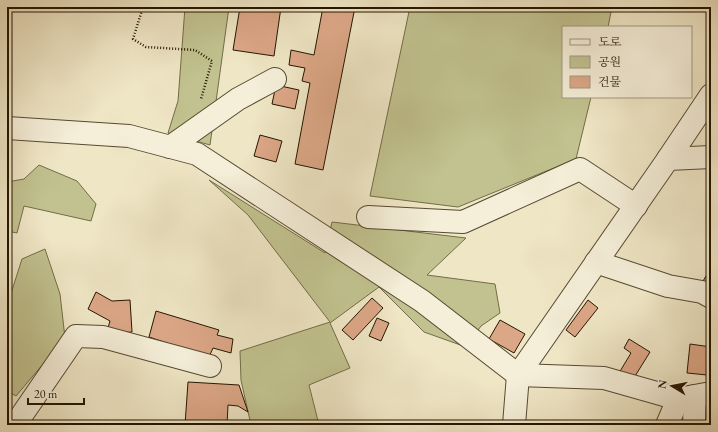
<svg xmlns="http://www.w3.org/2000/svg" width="718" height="432" font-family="'EB Garamond','Noto Serif KR',serif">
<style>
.green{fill:#c1c28f;stroke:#726c48}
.building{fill:#dca787;stroke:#241501}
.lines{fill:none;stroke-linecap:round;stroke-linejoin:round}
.minor-casing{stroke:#574932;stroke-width:24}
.path{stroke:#241501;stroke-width:2.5;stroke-dasharray:1 2;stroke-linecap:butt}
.minor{stroke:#f5efd9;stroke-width:22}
</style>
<rect width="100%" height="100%" fill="#efe6c5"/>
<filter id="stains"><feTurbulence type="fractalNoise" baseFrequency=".005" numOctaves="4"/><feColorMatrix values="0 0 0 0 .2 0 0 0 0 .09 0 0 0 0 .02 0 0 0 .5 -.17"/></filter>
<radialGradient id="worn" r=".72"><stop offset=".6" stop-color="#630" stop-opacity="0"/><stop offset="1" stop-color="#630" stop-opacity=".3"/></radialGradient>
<g class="green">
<polygon points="185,7 229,7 210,145 168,133 178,101"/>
<polygon points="410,7 612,7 608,27 563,27 563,97 591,97 576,159 458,207 370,196"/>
<polygon points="39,165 77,181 96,204 91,221 24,206 17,233 7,231 7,182 24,179"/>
<polygon points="209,180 325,253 332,222 466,238 427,275 495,284 500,313 481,326 466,347 424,332 379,287 330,323 350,368 309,385 319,425 251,425 241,380 240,351 330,322 248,215"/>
<polygon points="45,249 60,294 65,338 16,396 7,391 7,306 22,259"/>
</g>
<g class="building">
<polygon points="240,7 281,7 274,56 233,50"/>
<polygon points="323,7 355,7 323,170 295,164 310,83 302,81 305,68 289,65 291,50 314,55"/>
<polygon points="276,85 299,90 295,109 272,104"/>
<polygon points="260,135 282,141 276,162 254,156"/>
<polygon points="711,268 711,286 703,281"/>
<polygon points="96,292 112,301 130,300 132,332 119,333 108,328 110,321 88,309"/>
<polygon points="372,298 383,308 353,340 342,330"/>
<polygon points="588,300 598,308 575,337 566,330"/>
<polygon points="156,311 219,330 217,335 233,339 231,353 213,348 209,357 149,337"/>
<polygon points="377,318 389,323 381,341 369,336"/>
<polygon points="500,320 525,334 514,353 489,339"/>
<polygon points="629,339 650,352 632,381 619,373 631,353 624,348"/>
<polygon points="690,344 711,347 707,375 687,373"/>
<polygon points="711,371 711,382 709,382 707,372"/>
<polygon points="188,382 239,385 248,412 238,406 228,405 227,425 185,425"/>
</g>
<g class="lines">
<defs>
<g id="minor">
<polyline points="7,128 129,136 197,154 422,301 518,375 604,378 678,399 711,393"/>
<polyline points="170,147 238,99 275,79"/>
<polyline points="668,159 711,95"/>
<polyline points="368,217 463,222 580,169 636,206"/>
<polyline points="596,262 668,286 702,292 711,297"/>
<polyline points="15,425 76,336 103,337 210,366"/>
<polyline points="514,425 518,375 668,159 711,157"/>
<polyline points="667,425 678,399"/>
<polyline points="694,425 695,396"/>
</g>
</defs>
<use href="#minor" class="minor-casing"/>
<polyline class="path" points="143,7 133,39 146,47 195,50 212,61 201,99"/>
<use href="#minor" class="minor"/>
</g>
<rect width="718" height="432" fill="none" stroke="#efe6c5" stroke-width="24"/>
<rect x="8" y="8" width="702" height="416" fill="none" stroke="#241501" stroke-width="2"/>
<rect x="12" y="12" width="694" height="408" fill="none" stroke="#241501"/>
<rect x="562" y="26" width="130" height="72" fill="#f5efd9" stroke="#a19883"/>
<rect x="570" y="39" width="20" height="6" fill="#f5efd9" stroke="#a19883"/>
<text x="598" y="46" font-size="12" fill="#241501">도로</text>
<rect x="570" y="56" width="20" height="12" fill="#c1c28f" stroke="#a19883"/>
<text x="598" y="66" font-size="12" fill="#241501">공원</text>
<rect x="570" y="76" width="20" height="12" fill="#dca787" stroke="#a19883"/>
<text x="598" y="86" font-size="12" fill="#241501">건물</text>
<g transform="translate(672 386) rotate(280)" stroke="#f5efd9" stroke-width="3" paint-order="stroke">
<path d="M0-3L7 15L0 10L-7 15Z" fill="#241501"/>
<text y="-6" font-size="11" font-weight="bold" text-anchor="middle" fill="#241501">N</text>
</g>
<path d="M28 398v6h56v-6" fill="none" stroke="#241501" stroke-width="2"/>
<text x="34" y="398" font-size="12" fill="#241501" stroke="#f5efd9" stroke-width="3" paint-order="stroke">20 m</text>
<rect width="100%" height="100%" filter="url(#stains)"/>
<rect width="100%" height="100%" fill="url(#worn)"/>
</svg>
